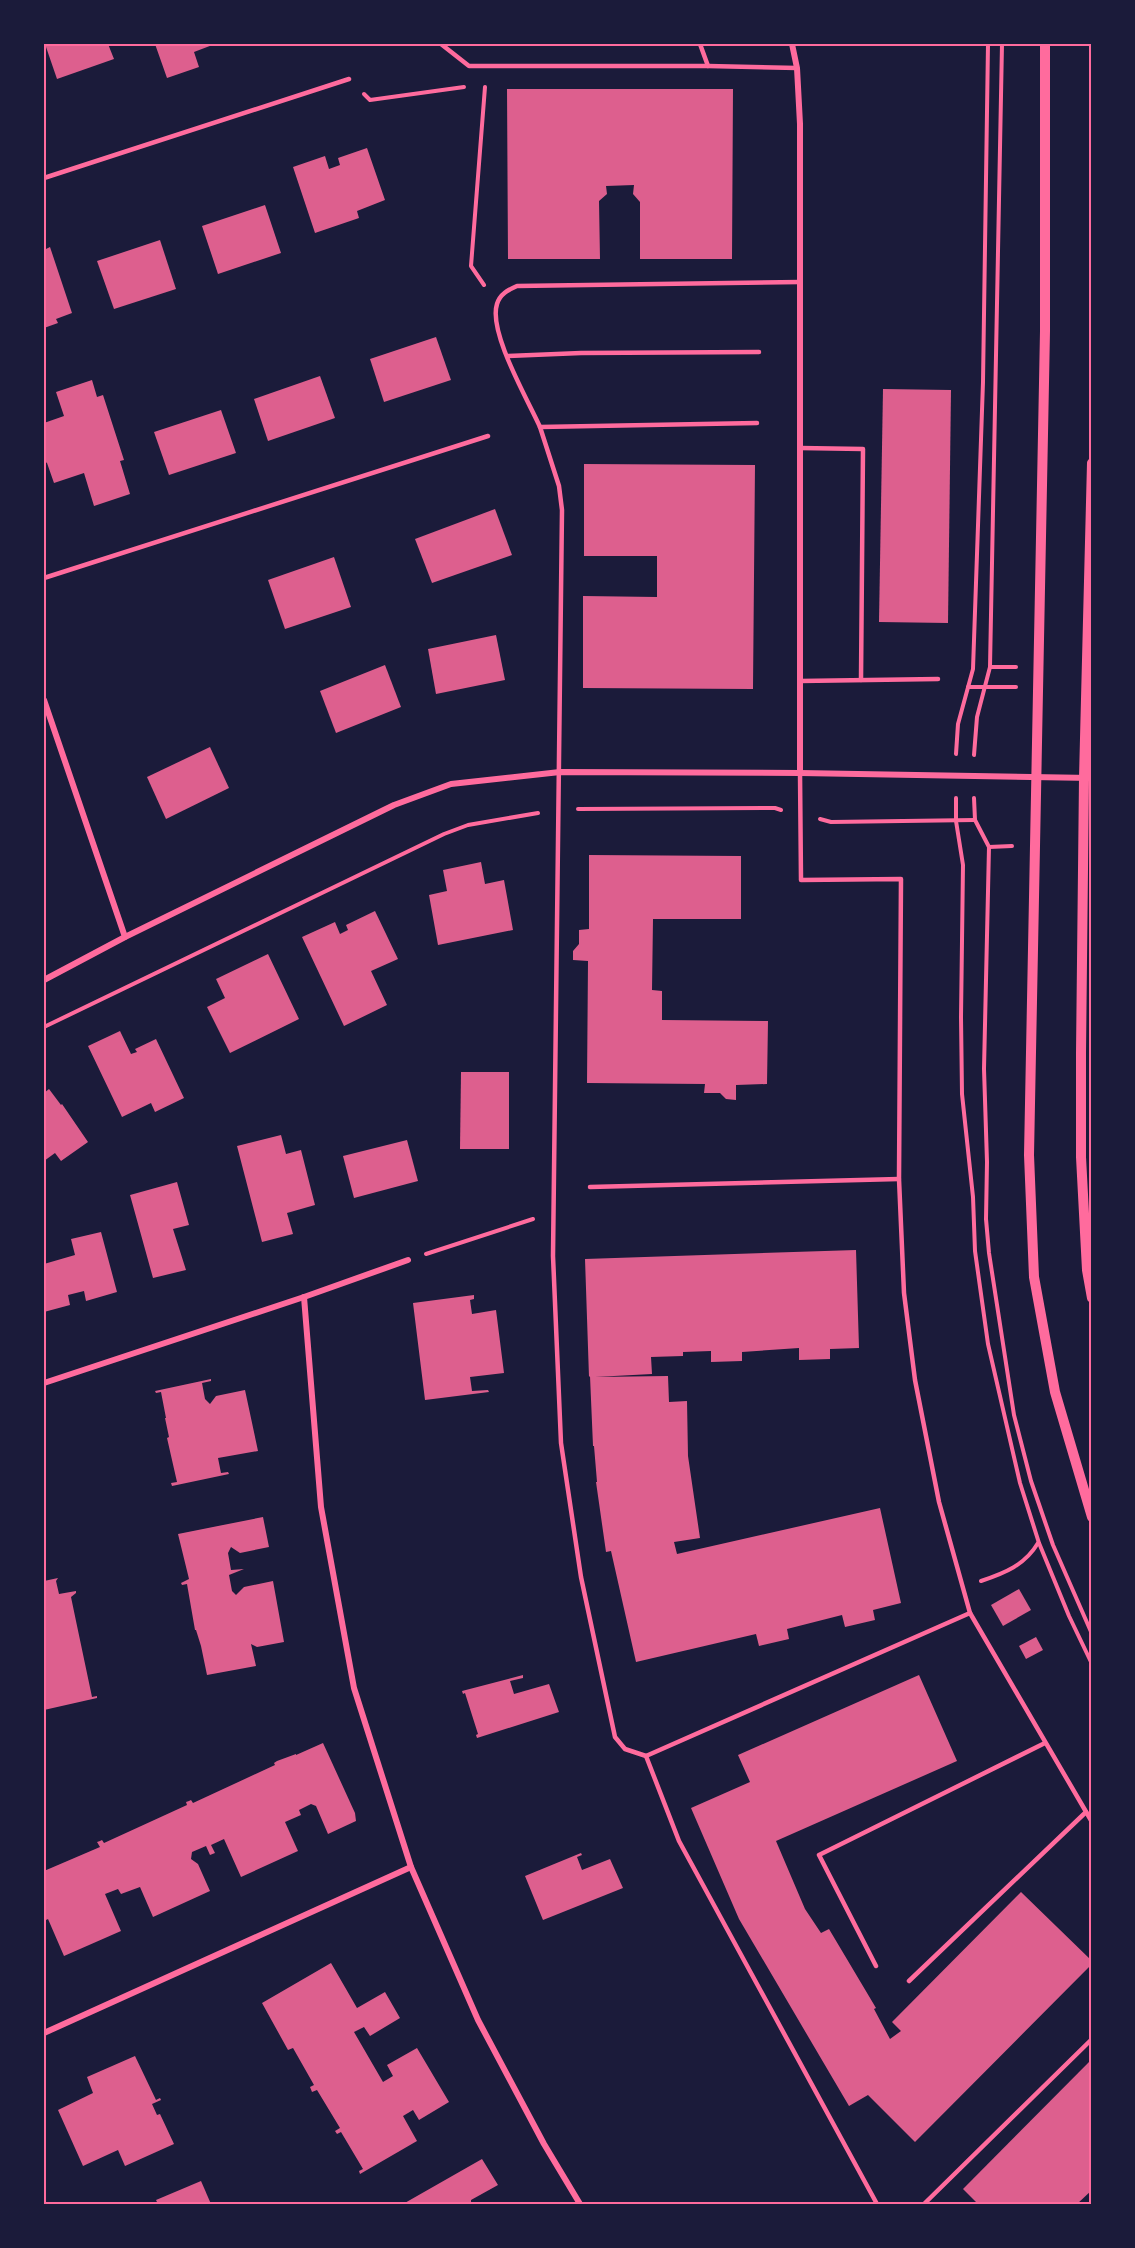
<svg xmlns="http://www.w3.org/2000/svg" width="1135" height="2248" font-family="'IBM Plex Sans',sans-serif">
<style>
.building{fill:#dd5f8e}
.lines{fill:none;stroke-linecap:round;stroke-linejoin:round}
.path{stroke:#ff6b9d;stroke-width:4}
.service{stroke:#ff6b9d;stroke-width:4.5}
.minor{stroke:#ff6b9d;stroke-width:6}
.tertiary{stroke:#ff6b9d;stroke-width:10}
.neatline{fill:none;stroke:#ff6b9d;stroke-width:2}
</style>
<rect width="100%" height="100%" fill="#1b1b3a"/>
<g class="building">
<polygon points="45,44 108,44 114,59 57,79"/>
<polygon points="155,44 215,44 194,52 199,67 167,78"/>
<polygon points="507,89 733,89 732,259 640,259 640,202 633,194 634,185 606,186 607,194 599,201 600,259 508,259"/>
<polygon points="367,148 385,200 357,211 359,218 315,233 293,167 325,156 329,169 340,165 338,158"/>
<polygon points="265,205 281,253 218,274 202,226"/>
<polygon points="160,240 176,289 114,309 97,261"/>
<polygon points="50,247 72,313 56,319 58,323 44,328 44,250"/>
<polygon points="436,337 451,380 384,402 370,359"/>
<polygon points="320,376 335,418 268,441 254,399"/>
<polygon points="92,380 97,397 103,395 124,460 120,461 130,494 94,506 84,473 54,483 47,463 44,461 44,423 64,416 56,392"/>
<polygon points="883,389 951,390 948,623 879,622"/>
<polygon points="221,410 236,453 169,475 154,432"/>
<polygon points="584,464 755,465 753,689 583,688 583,596 657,597 657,556 584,556"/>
<polygon points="495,509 512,555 432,583 415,539"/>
<polygon points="334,557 351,607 285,629 268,580"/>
<polygon points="496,635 505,680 436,694 428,649"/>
<polygon points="385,665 401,707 336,733 320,691"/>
<polygon points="210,747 229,788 166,819 147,777"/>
<polygon points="589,855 741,856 741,919 653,919 652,990 662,991 662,1020 768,1021 767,1084 736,1085 736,1100 726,1099 720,1093 704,1093 705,1084 587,1083 588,961 573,960 573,951 579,944 579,930 589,929"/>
<polygon points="481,862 485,884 504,880 513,930 438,945 429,895 447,891 443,870"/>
<polygon points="375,911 398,959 371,971 387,1005 344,1026 302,937 335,922 340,934 348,930 346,925"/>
<polygon points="268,954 299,1019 230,1053 207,1007 225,998 216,979"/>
<polygon points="120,1031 131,1054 137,1052 135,1049 156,1039 184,1098 155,1112 151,1103 122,1117 88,1046"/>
<polygon points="461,1072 509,1072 509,1149 460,1149"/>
<polygon points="49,1089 61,1105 62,1104 88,1142 61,1161 55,1153 44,1161 44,1093"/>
<polygon points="281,1135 286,1154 301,1150 315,1205 287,1213 293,1234 262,1242 237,1146"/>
<polygon points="407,1140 418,1181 354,1198 343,1156"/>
<polygon points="177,1182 189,1225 173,1229 186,1270 153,1278 130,1195"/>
<polygon points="101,1232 117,1292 86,1301 84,1291 68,1295 70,1305 44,1312 44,1264 75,1255 71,1239"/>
<polygon points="856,1250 859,1348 830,1349 830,1359 799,1360 799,1348 742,1352 742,1361 711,1362 711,1351 683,1352 683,1356 651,1357 652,1374 595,1377 668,1376 669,1402 687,1401 688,1456 700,1538 674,1542 677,1554 880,1508 901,1603 873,1610 875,1620 845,1627 842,1615 787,1629 789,1639 759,1646 756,1634 636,1662 611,1551 606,1552 596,1482 597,1482 594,1446 593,1446 590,1376 589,1377 585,1259"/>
<polygon points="474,1295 474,1299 470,1300 472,1314 496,1310 504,1373 470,1377 472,1391 488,1390 489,1392 425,1400 413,1303"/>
<polygon points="211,1379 211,1381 202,1383 205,1399 210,1404 216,1396 245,1390 258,1451 218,1458 221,1473 228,1472 229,1474 172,1486 171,1483 177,1482 167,1438 169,1437 165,1418 166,1418 161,1392 156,1393 155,1391"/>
<polygon points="263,1517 269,1547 240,1553 231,1547 228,1553 231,1570 244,1569 229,1575 232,1591 236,1595 244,1587 273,1581 284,1642 257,1647 251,1644 256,1666 207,1675 201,1646 196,1630 195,1630 187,1584 182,1585 181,1583 189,1579 178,1534"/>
<polygon points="58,1578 56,1581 59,1594 76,1591 76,1593 71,1597 76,1621 92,1697 97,1696 97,1698 44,1710 44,1581"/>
<polygon points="1019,1589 1031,1610 1003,1626 991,1605"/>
<polygon points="1036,1637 1043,1650 1026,1659 1019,1646"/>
<polygon points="523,1675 523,1678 510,1681 514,1694 549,1684 559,1712 477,1738 476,1735 478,1734 465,1693 463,1694 462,1691"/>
<polygon points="919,1675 957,1761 776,1841 805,1909 821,1933 829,1929 876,2008 874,2009 890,2039 901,2031 892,2022 1021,1892 1092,1961 1092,1964 915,2142 868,2095 849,2106 739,1919 691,1808 750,1782 738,1755"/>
<polygon points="323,1743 355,1813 356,1821 328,1834 316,1806 311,1804 299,1810 301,1815 285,1822 298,1851 241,1877 224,1839 211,1845 215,1853 210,1855 206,1846 192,1852 191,1859 198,1864 210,1891 153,1917 140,1887 121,1894 118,1889 105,1894 121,1931 64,1956 48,1919 44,1921 44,1871 100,1847 97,1842 100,1841 102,1840 104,1843 187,1805 186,1802 189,1801 191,1800 193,1803 275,1765 274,1763 277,1761 296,1754 296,1755"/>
<polygon points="581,1853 582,1855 577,1857 582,1870 610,1859 623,1888 543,1920 525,1876"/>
<polygon points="331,1963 357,2008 385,1992 400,2018 370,2036 364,2027 354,2032 383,2082 393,2076 387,2065 417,2048 449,2102 419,2120 413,2110 403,2116 417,2141 360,2174 359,2171 363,2169 341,2132 337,2134 335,2131 340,2128 317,2090 312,2092 310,2087 314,2085 293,2048 288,2050 262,2003"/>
<polygon points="135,2056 156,2100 160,2098 161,2100 152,2104 157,2115 160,2114 174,2144 125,2166 118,2150 83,2166 58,2110 93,2093 87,2077"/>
<polygon points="1092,2059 1092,2190 1077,2204 978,2204 963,2189"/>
<polygon points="482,2159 498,2185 471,2200 471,2204 403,2204"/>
<polygon points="201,2181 211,2204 158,2204 156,2200"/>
</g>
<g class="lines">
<g class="path">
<polyline points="364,94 370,100 464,87"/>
<polyline points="484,285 471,266 485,87"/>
<polyline points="990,667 1016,667"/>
<polyline points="968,687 1016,687"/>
<polyline points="956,754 958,724 973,669 983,382 988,44"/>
<polyline points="974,755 977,717 990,667 1002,44"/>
<polyline points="956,798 956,821 963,865 961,1017 962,1094 973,1197 975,1251 988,1344 1020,1483 1039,1543 1069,1616 1092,1664"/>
<polyline points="974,798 975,820 989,847 984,1069 987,1162 986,1219 989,1253 1014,1415 1031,1481 1053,1545 1092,1634"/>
<polyline points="578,809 775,808 781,810"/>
<polyline points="820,819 831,822 975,820"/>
<polyline points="989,847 1012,846"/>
<polyline points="44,1027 444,834 468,825 538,813"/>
<polyline points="426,1254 533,1219"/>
<path d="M981 1581C1005 1573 1025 1565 1038 1543"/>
</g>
<g class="service">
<polyline points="441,44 469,66 708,66 797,68"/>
<polyline points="700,44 708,66"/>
<polyline points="44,178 349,79"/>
<polyline points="508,356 581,353 759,352"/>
<polyline points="757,423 540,427 559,486 562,510 553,1256 561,1443 581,1577 615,1737 625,1749 646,1756 679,1841 877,2204"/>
<path d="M540 427C528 400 488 332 497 304 500 294 508 290 517 286L800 282"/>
<polyline points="800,448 863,449 861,680"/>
<polyline points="44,578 488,436"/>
<polyline points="800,681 938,679"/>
<polyline points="800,773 801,880 901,879 899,1179 904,1293 915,1380 939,1502 970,1613 1092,1822"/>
<polyline points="590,1187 899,1179"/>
<polyline points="646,1756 970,1613"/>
<polyline points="876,1966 819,1855 1045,1743"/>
<polyline points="909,1981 1086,1812"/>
<polyline points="924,2204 1092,2039"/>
</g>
<g class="minor">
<polyline points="792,44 797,68 800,124 800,773"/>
<polyline points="44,700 125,937"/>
<polyline points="44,980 125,937 394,805 451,784 560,772 800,773 1092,778"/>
<polyline points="304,1297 321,1507 354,1688 411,1867 478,2020 544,2144 580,2204"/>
<polyline points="44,1383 304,1297 408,1260"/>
<polyline points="44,2033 411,1867"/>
</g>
<g class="tertiary">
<polyline points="1045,44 1045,331 1029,1155 1034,1277 1055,1392 1092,1517"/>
<polyline points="1092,463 1084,778 1081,1053 1081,1157 1087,1270 1092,1298"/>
</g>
</g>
<rect width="1135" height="2248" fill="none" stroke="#1b1b3a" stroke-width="90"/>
<rect x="45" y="45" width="1045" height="2158" class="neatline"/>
</svg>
